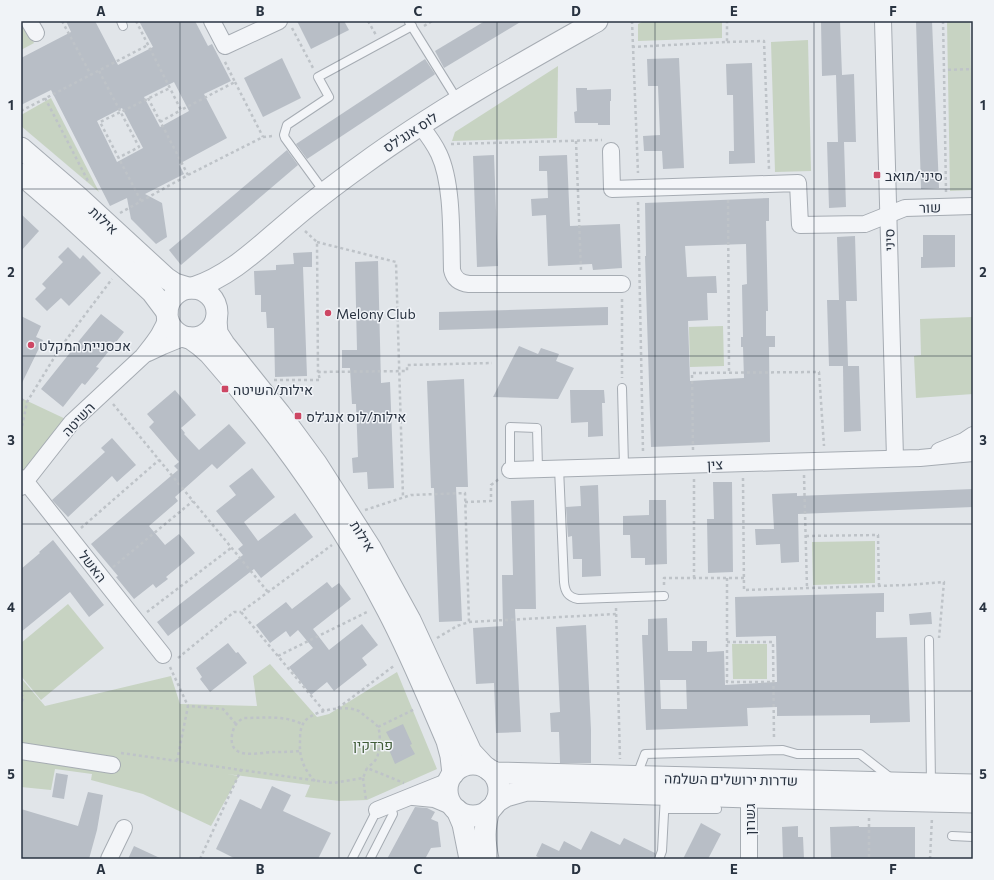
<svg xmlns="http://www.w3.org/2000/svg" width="994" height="880" font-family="Commissioner,Heebo,sans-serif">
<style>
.green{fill:#c7d3c2}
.building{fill:#b8bec6;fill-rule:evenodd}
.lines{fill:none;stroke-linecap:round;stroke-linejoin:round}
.service-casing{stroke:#a6acb3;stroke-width:10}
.minor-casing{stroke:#a6acb3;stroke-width:18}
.tertiary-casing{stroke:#a6acb3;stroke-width:23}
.path{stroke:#bec3c8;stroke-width:2.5;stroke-dasharray:3 3;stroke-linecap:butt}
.service{stroke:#f3f5f8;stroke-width:8}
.minor{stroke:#f3f5f8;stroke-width:16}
.tertiary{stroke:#f3f5f8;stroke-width:21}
.grid{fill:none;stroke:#293341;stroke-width:1;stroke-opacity:0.55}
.poi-dot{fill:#cd4764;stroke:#f0f3f7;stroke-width:1.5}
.labels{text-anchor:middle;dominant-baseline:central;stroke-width:3;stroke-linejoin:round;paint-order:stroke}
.street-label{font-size:14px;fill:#293341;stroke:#f0f3f7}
.poi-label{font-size:14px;fill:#293341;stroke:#f0f3f7;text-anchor:start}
.park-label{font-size:14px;fill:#405c37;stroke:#f0f3f7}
.neatline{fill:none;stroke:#293341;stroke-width:1.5}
.grid-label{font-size:13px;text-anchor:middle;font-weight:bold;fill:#293341}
</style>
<rect width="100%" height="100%" fill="#e1e5e9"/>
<g class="green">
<polygon points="21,21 34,43 21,50"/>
<polygon points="644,21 722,21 722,38 638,41 638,24"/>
<polygon points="947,21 970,21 973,190 950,191"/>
<polygon points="808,40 811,171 775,172 771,42"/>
<polygon points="558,66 557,138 452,141 455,132"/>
<polygon points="51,98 99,192 21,126 21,115"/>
<polygon points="973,317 973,394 916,398 914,356 921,355 920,319"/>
<polygon points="723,326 724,366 690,367 689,327"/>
<polygon points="21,398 72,422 21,478"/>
<polygon points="875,541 875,583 813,585 812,542"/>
<polygon points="68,604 104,648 41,700 21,676 21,643"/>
<polygon points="732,644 767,644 767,679 733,679"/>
<polygon points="270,664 317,717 329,714 397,672 437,769 367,800 340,801 305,797 310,785 227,774 239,776 211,826 143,794 91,780 92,774 55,769 51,790 21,787 21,678 45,706 171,676 180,704 257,706 253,676"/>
</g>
<g class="building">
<path d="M66 21H95L118 65 153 47 139 21H195L208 46 212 44 231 81 204 94 227 138 179 164 184 174 145 194 162 203 167 237 156 244 131 219 127 198 110 206 51 90 21 105V58L71 32ZM174 82 189 111 160 127 144 97ZM122 108 143 148 117 162 97 121Z"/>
<polygon points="297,21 344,21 349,30 311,49"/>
<polygon points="485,21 522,21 444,68 435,51"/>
<polygon points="821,21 840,21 842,75 854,74 856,142 844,142 846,207 829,208 827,142 838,142 836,75 822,76"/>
<polygon points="916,21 932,21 939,188 921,189"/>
<polygon points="282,58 301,98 263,117 244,78"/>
<polygon points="679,58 684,168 663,169 662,151 644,151 643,136 660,135 658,86 648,86 647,59"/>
<polygon points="425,59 435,74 434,75 307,159 296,144"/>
<polygon points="752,63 755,163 729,164 729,151 734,151 733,95 727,95 726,64"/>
<polygon points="576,88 587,88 587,90 611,89 611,101 610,101 610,125 598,125 598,123 575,123 574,112 577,111"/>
<polygon points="287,150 298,165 181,265 169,250"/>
<polygon points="494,155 498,266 477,267 473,156"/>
<polygon points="567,155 570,226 620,224 622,268 593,270 592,264 548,266 546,215 532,216 531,199 548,198 547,171 539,171 539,156"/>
<path d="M769 198V221H766L768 311H766V336H775V347H769L770 442 651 447 645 256H646L645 203ZM746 244 747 284 742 285 743 337H741V347H743L744 378 690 381 688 321 708 320 707 293H717L716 276 687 277 685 246Z"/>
<polygon points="21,214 39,231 21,251"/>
<polygon points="923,235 955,235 955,267 921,268 921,257 923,257"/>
<polygon points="855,236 857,301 846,301 848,366 829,366 827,300 839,300 837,237"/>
<polygon points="68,247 80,259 83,255 101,273 69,306 61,298 47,311 35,299 46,288 42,284 63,262 58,257"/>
<polygon points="312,252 312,267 303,267 307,376 275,377 274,328 267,328 266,312 261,312 261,295 255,295 254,271 276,270 276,265 294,264 293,253"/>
<polygon points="378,261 381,383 390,382 394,488 368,489 367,472 353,473 352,458 358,457 356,404 352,404 350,368 342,368 342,350 357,350 355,262"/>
<polygon points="608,307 608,325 439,330 439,312"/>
<polygon points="101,314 124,332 96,367 99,368 85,385 82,383 63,407 41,389 77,344 82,346 78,342"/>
<polygon points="21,316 41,326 36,337 43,340 21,385"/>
<polygon points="519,346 538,354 541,348 559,354 556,361 574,368 558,399 493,397"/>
<polygon points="843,366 859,366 861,431 844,432"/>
<polygon points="464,379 468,487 456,487 462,621 439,622 434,488 431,488 427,381"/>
<polygon points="175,390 196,415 181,428 185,433 184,434 199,450 229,424 246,443 217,469 212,464 175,497 178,501 149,526 165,545 179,534 195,553 166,577 168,579 156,588 153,584 134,599 116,577 118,576 91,544 178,470 174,466 179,462 149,427 154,422 147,414"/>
<polygon points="570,390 604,390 605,403 602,403 603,436 588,437 588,422 571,423"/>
<polygon points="112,438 136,465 117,482 112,476 68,517 52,500 105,452 101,448"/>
<polygon points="252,468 275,497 244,522 258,541 295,513 313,537 261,578 254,569 168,636 157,622 243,555 238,549 243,545 216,511 236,495 229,486"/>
<polygon points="713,482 732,482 733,572 708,573 707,519 714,519"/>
<polygon points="598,485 601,576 582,577 582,559 573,559 572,536 568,537 566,507 581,506 580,486"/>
<polygon points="973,489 973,507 798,514 799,562 781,563 780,544 756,545 755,529 774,529 772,494 797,493 797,496"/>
<polygon points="534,500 536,609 515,609 521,732 496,733 494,683 476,684 473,628 503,626 502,575 513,575 511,501"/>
<polygon points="649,500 666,500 667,564 645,565 645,558 631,558 630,535 623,535 623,516 649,515"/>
<polygon points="53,540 104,605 89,617 70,592 21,632 21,569 40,553 39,552"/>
<polygon points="327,582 332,588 339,583 351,599 313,629 329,650 362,624 378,645 362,658 367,665 334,691 327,682 311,695 289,667 313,648 298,630 290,637 286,631 270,643 256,625 286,602 292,609"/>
<path d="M884 593V612H876V638L907 637 910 722 870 723V715L777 716V707L747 708 748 726 646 730 642 635H648V619L667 618 668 651H692V641H707V652L724 651 725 685 777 682 776 636 736 637 735 597ZM660 680H686L687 709H661Z"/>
<polygon points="931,612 932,624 910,625 909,614"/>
<polygon points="586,625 591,730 591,763 560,763 559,732 551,732 550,713 560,712 556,627"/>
<polygon points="228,643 236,653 238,652 247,663 210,692 200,679 202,677 196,668"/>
<polygon points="403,724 412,744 410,745 415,754 395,764 387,745 392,743 386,732"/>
<polygon points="56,773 68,775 64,799 52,797"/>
<polygon points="272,786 291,795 283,811 331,833 318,859 236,859 216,849 240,799 261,809"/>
<polygon points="88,792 103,795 97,830 89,859 21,859 21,809 78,826"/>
<polygon points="415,807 427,808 435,812 431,819 438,822 441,847 431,848 425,859 387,859"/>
<polygon points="701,823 721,834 708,859 683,859"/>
<polygon points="798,826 798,837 803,837 804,859 783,859 782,827"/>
<polygon points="859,826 859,827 915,827 915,859 831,859 830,827"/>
<polygon points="591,831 620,845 624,838 655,853 654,859 542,859 536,856 542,843 559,851 564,841 581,850"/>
<polygon points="134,846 162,859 128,859"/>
</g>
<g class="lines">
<defs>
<g id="service">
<polyline points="121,21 123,26"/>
<polyline points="409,22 458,101"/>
<polyline points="325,193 285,138 284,135 287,125 329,97 318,77 412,26"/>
<polyline points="622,388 624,466"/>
<path d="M559 468 564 582C565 592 568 597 578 599L664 596"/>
<polyline points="510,470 510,427 537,428 538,469"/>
<polyline points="929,640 931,783"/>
<polyline points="637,775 645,754 783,750 797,754 860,754 892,779"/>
<polyline points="665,809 717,809"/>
<polyline points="952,836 973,837"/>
<polyline points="352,859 377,810"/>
<polyline points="370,859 393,814 390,804"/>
<polyline points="659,859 662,851 665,795"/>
</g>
<g id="minor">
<polyline points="29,21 36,33"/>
<polyline points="212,21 225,46 279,21"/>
<polyline points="883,21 895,458"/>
<path d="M420 125C427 134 434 143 439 154 453 184 451 236 452 270 454 279 460 283 469 284H622"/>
<polyline points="611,151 612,189 798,183 800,225 865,224 905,208 973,206"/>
<polyline points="148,353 163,346 185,337"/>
<polyline points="939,451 964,441 973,435"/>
<polyline points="510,470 920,458 973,453"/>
<polyline points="21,478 26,482 163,655"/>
<path d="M21 487 72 422 143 356C153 343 163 332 167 316"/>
<polyline points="21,751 112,765"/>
<polyline points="413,797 434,799 453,807"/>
<polyline points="377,810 449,781"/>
<polyline points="109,859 124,828"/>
<polyline points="749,859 749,787"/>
</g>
<g id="tertiary">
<polyline points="21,148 78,197 166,278 175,284 188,288"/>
<polyline points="21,174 65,212 152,292 167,312"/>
<path d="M193 288C231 276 260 246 290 221 313 201 337 183 362 165 436 111 517 66 597 21"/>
<circle cx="192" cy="313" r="25"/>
<polyline points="216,320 217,333 224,344 280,414 316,463 371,549 410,620 471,752 485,767"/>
<path d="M190 338 201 346 209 353C278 431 340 518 388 611 410 653 428 697 447 741L451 756 453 774"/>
<circle cx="473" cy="790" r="26"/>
<polyline points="489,770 496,773 973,785"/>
<polyline points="496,802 506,796 527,790 749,797 973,802"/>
<polyline points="457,810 463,824 470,859"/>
<path d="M488 859C484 841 484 828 489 810"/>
</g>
</defs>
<use href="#service" class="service-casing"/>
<use href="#minor" class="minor-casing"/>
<use href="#tertiary" class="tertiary-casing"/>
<g class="path">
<polyline points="62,21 91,75"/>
<polyline points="136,21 181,110 235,82 224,60"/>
<polyline points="368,21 376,35"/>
<polyline points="632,21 638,173"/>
<polyline points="943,21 944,70"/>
<polyline points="424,26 432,21"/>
<polyline points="292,28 313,68"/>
<polyline points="727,42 764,41 769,169"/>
<polyline points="632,47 727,42 727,21"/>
<polyline points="99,71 139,147 118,158"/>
<polyline points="235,82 263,137"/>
<polyline points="45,98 88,181"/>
<polyline points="148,98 188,175"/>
<polyline points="21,111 148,45"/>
<polyline points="160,122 181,110"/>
<polyline points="576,141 581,270"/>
<polyline points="451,144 602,140"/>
<polyline points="946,192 944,70 973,69"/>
<polyline points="728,200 729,372"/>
<polyline points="141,201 100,122 170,88"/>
<polyline points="638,202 643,451"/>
<polyline points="120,213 188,175 263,137 273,136"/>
<polyline points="305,231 317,242 318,372"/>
<polyline points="317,242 396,262 403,497"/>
<polyline points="622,299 622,378"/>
<polyline points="274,380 320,380 318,372 407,371 407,365 492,363"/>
<polyline points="21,399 27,402"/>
<polyline points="113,404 268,592"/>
<polyline points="21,432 27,402 60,348 112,279"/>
<polyline points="693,450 692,373 819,372 824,446"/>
<polyline points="804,475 807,588"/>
<polyline points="743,478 744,590 908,585 944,582 939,638"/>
<polyline points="694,479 694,578"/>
<polyline points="465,502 491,501 491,485 499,479"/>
<polyline points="365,510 411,495 465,493 469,622"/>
<polyline points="81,528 159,460"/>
<polyline points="806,536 878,535 879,586"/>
<polyline points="113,567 193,501"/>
<polyline points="727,578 727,682 773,682"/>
<polyline points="664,585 664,578 744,578"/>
<polyline points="616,608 620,759"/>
<polyline points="147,612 231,548"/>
<polyline points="437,638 457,626 469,622 616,614"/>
<polyline points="727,642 773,642 774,740"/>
<polyline points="278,656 369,611"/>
<polyline points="178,658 234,612 241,612"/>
<polyline points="170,667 188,706"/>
<polyline points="21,694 24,698 21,702"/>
<polyline points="338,708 395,665"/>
<polyline points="324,711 241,612 332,545"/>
<polyline points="378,727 415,709"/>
<path d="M299 751C291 752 283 752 274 752 260 752 228 762 232 735 233 728 237 721 244 718 264 718 284 715 302 724"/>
<polyline points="121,753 333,783 363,778 367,768 404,783"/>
<polyline points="177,761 188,706 223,709 236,724"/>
<polyline points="363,778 366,800"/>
<path d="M315 781C304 770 299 757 300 742 300 737 300 729 303 724 309 711 343 705 356 710 360 711 363 714 366 717 369 719 375 723 378 727 381 733 380 754 376 759 374 763 370 765 367 768"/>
<polyline points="869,818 869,859"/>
<polyline points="200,859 241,770"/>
<polyline points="930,859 932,817"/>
</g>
<use href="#service" class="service"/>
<use href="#minor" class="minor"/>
<use href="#tertiary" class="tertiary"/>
</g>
<path class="grid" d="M180 21V859M339 21V859M497 21V859M655 21V859M814 21V859M21 189H973M21 356H973M21 524H973M21 691H973"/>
<g class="poi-dot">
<rect x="873" y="171" width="8" height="8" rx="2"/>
<circle cx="328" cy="313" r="4"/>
<circle cx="31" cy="345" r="4"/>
<rect x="221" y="385" width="8" height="8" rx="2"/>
<rect x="294" y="412" width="8" height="8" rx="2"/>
</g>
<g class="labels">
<g class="street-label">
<text transform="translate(410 132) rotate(-33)">לוס אנג'לס</text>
<text transform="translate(930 207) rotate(-2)">שור</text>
<text transform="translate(104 220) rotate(43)">אילות</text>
<text transform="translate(889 240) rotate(-91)">סיני</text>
<text transform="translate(78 419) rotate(-47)">השיטה</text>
<text transform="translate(715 464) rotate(-2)">צין</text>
<text transform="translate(363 536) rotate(58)">אילות</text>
<text transform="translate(93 566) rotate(52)">האשל</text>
<text transform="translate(731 779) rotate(1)">שדרות ירושלים השלמה</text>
<text transform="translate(749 819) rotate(-90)">גשרון</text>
</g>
<g class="poi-label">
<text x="885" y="175">סיני/מואב</text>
<text x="336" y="313">Melony Club</text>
<text x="39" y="345">אכסניית המקלט</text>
<text x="233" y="389">אילות/השיטה</text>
<text x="306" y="416">אילות/לוס אנג׳לס</text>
</g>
<g class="park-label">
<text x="373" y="744">פרדקין</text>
</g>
</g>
<rect width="994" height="880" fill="none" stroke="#f0f3f7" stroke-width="44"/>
<rect x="22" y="22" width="950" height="836" class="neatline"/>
<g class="grid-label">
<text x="101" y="16">A</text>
<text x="260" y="16">B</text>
<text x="418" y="16">C</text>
<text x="576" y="16">D</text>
<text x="734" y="16">E</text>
<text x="893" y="16">F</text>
<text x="11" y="110">1</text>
<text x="983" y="110">1</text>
<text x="11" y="277">2</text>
<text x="983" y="277">2</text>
<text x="11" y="445">3</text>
<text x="983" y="445">3</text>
<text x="11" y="612">4</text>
<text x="983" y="612">4</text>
<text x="11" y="779">5</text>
<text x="983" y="779">5</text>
<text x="101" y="874">A</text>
<text x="260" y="874">B</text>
<text x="418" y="874">C</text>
<text x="576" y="874">D</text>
<text x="734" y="874">E</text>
<text x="893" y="874">F</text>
</g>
</svg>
